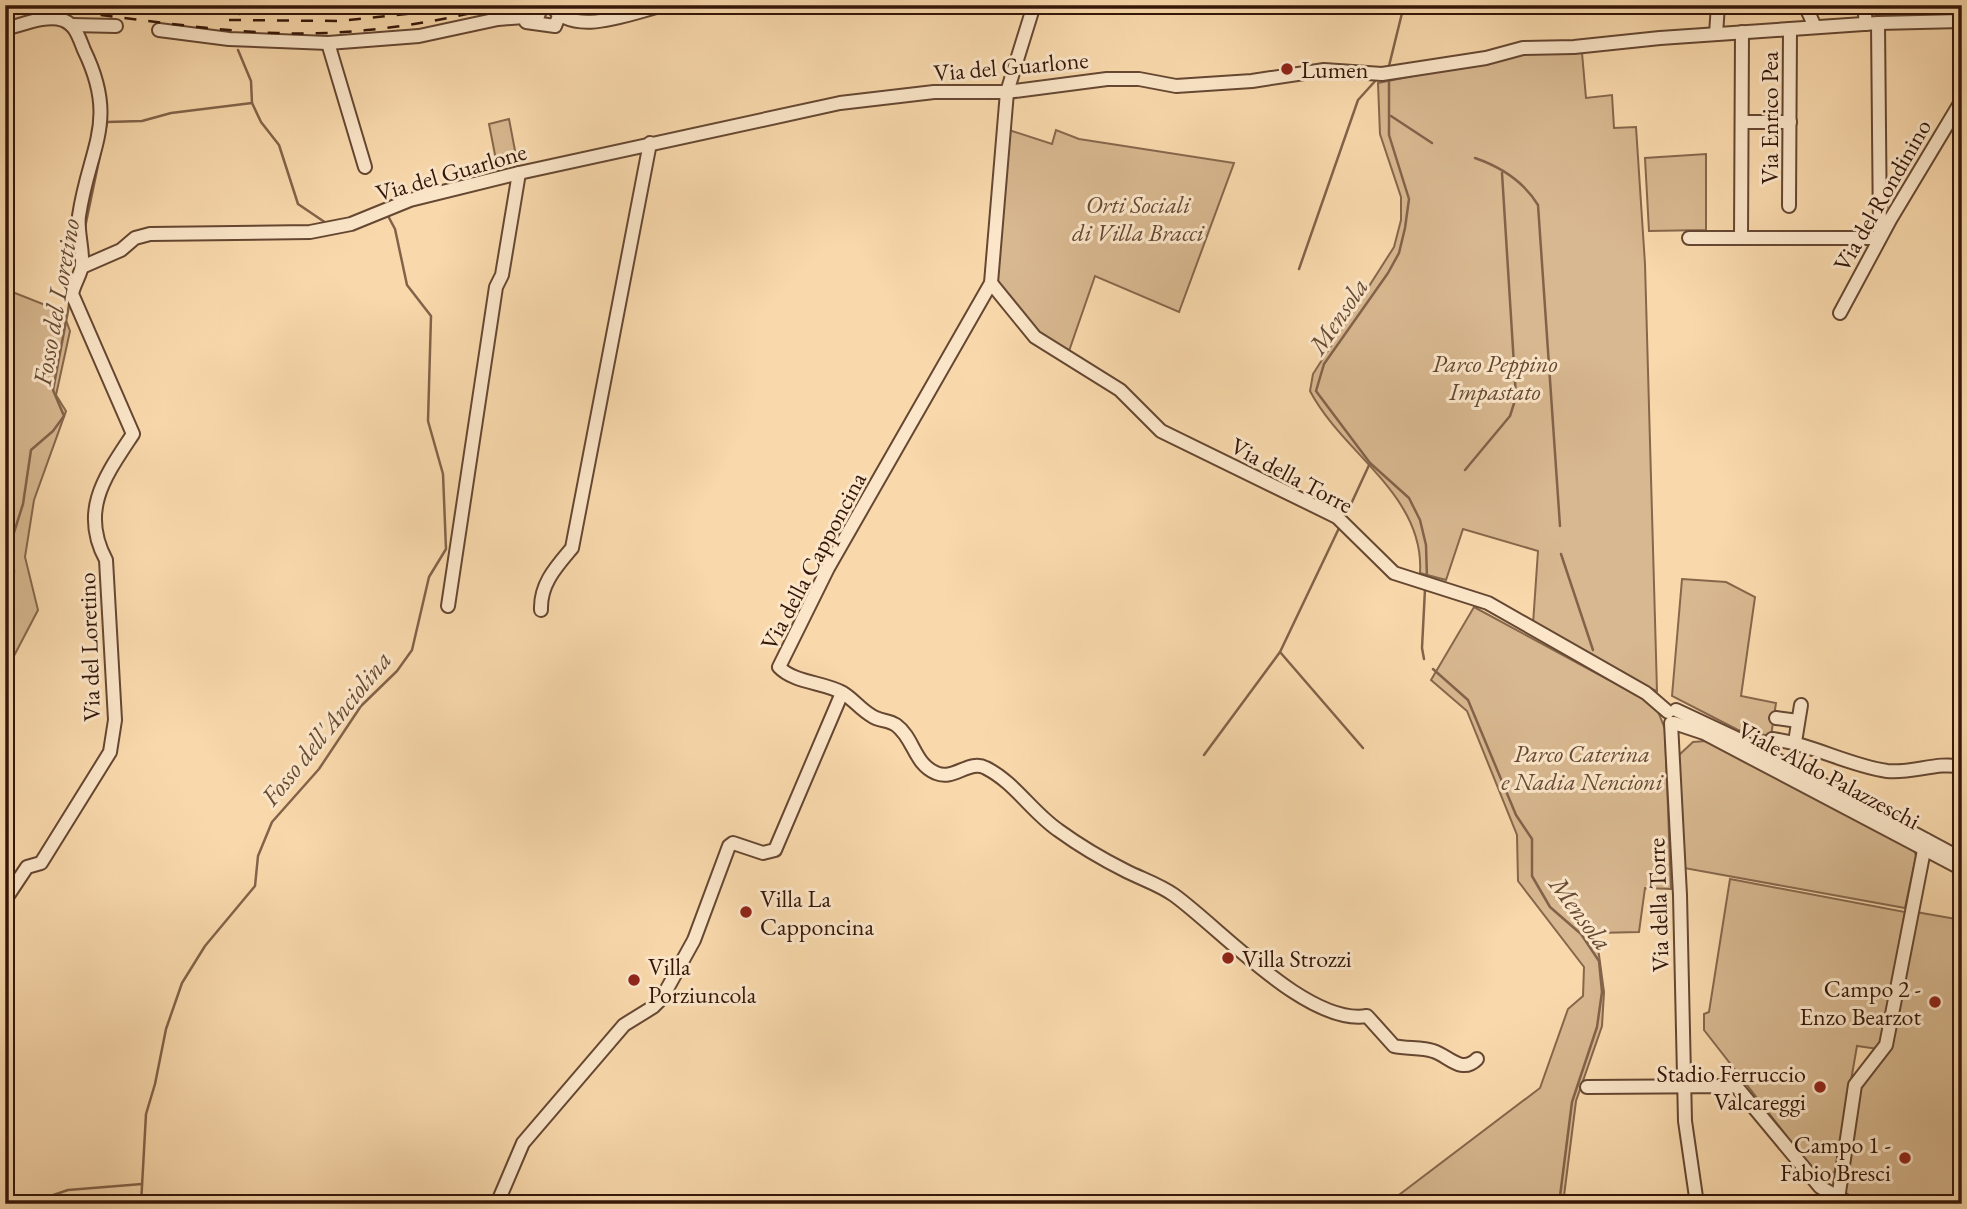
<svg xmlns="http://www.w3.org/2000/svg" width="1967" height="1209" font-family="'EB Garamond',serif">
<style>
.green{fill:#d8b890;stroke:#86674c;stroke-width:2}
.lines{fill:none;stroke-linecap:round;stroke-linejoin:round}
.stream{stroke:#82634a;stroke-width:2.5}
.minor-casing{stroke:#654732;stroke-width:16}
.minor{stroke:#fbe6c9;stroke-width:12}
.rail{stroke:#341609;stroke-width:2.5;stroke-dasharray:12 12;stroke-linecap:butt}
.poi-dot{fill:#8f2418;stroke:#fbe6c9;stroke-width:2.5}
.labels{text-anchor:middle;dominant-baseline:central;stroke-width:6;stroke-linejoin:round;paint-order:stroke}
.street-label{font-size:24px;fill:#341609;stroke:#fbe6c9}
.poi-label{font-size:24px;fill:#341609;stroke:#fbe6c9;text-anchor:start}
.park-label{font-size:24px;font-style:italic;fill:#654732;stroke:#fbe6c9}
.water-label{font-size:26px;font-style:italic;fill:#684a34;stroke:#fbe6c9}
</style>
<rect width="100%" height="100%" fill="#f9d9ac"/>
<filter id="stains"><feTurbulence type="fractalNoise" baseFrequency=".00286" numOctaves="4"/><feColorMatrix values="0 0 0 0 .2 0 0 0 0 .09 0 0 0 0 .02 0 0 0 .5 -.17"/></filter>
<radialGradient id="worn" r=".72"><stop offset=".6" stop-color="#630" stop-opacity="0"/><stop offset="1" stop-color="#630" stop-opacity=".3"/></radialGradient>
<g class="green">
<path d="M1557 47 1582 53 1586 98 1612 95 1614 128 1636 127 1645 264 1657 691 1631 681 1533 624 1538 551 1463 529 1446 580 1420 573C1425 495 1343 454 1310 391L1313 374 1394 247 1401 220V197L1380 134 1378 83Z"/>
<polygon points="509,119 517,161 497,165 489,124"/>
<polygon points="1009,130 1052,144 1056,130 1079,139 1234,163 1179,312 1095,276 1069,351 1035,332 995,281"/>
<polygon points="1706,154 1706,230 1649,231 1645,158"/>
<polygon points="15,293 63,312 70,331 56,395 66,411 34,500 25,557 38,610 5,673 5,300"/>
<polygon points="1682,579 1726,582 1755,597 1741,696 1776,703 1771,736 1738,730 1672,696"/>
<polygon points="1474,607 1646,700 1657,709 1665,729 1671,889 1645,888 1639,932 1596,933 1604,992 1602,1026 1576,1101 1563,1204 1387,1204 1540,1088 1568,1009 1583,996 1584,967 1518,881 1517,835 1467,711 1431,680"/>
<polygon points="1706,741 1914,850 1916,856 1905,908 1684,868 1679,755 1693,742"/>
<polygon points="1730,879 1905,912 1882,1041 1878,1049 1857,1046 1835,1172 1818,1176 1704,1030 1704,1014 1709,1012"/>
<path d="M1916 912 1962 920V1204H1869L1844 1194 1859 1093C1864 1073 1882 1063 1891 1045Z"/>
</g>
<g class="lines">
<g class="stream">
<polyline points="238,50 251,81 252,103 261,122 279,145 298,204 329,225"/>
<polyline points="1388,70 1404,5"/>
<polyline points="1389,76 1389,135 1409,199 1405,228 1399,253 1388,273 1324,364 1316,391 1370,463 1409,498 1420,520 1426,545 1427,579"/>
<polyline points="1391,116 1432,143"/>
<path d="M1475 158C1501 167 1524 182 1538 205L1560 526"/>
<polyline points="84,232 107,122 142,121 171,113 252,103"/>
<polyline points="1299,269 1358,100 1377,79"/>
<polyline points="1465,470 1510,416 1516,397 1502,173"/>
<polyline points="1345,517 1370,463"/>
<polyline points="1561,554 1593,650"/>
<polyline points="5,616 11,609 14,571 10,545 23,504 31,450 53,431 64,416 53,390 70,300"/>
<polyline points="1280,652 1363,748"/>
<polyline points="1424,659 1422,648 1425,589"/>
<polyline points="1433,669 1468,700 1516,815 1532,839 1532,876 1550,907 1581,934 1599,961 1602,992 1597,1027 1572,1102 1559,1204"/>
<polyline points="1204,755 1280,652 1340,526"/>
<polyline points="27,1204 68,1190 142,1184"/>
<polyline points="141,1204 146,1114 155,1084 166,1029 182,983 205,946 255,886 258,856 272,822 319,769 361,706 397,671 412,650 429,577 446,549 443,474 428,421 431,316 407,285 395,229 387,214"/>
</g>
<defs>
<g id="minor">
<path d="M551 5C573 39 632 12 665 5"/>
<path d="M1034 5 1007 92 991 283 828 568 779 667C794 683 824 682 843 693 853 699 861 710 872 716 879 721 889 720 896 725 914 738 914 764 936 773 954 781 969 759 986 768 1014 782 1032 812 1058 830 1080 846 1102 859 1126 871 1142 879 1160 885 1174 895 1221 929 1308 1026 1367 1016L1394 1046C1406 1049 1422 1047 1433 1051 1448 1055 1461 1075 1477 1059"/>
<polyline points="1805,5 1815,27"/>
<polyline points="1864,5 1866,24"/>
<polyline points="526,22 555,26 559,16"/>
<polyline points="1878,23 1880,235"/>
<polyline points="72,25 116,26"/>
<path d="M5 29C22 25 46 14 63 20 76 25 79 38 84 50 119 122 89 147 79 216 77 231 83 248 82 264 82 273 74 283 72 294L133 434C106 475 79 510 106 560L115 720 110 752 41 863 27 867 5 900"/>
<polyline points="159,30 229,39 328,43 419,36 498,19 538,16 541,8"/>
<polyline points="1716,34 1718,5"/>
<polyline points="328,43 365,167"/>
<polyline points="1742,122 1790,122"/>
<polyline points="1789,206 1790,29"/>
<polyline points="1689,238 1741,238 1742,32"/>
<polyline points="1741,238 1879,238"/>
<polyline points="82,267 121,250 135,238 150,234 310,232 351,224 410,200 519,173 840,103 934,92 1007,92 1107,79 1139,79 1176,86 1252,81 1324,70 1382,74 1486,58 1523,48 1574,47 1660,38 1878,23 1962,21"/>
<polyline points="991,283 1035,337 1120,390 1161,431 1337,517 1394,573 1488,603 1646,693 1668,712"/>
<polyline points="1840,313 1890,220 1962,100"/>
<polyline points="448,606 496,287 502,275 519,173"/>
<path d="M541 610C540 584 556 567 572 548L650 143"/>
<polyline points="1676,710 1738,739 1962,859"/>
<polyline points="1776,718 1798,721"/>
<polyline points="1671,723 1680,895 1685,1121 1697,1204"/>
<polyline points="1674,723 1704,733 1962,869"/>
<path d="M1772 739C1812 744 1847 765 1887 771 1912 774 1938 761 1962 767"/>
<polyline points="1795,742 1801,705"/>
<polyline points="1587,1087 1736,1086 1820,1187 1851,1204"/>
<polyline points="1838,1199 1855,1085 1886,1045 1926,840"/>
<polyline points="497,1204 523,1143 624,1025 653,1007 662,998 694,940 729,846 733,843 763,853 775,850 842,693"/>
</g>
</defs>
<use href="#minor" class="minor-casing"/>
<use href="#minor" class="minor"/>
<g class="rail">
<polyline points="157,5 240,14"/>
<path d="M5 7C96 10 186 30 277 33 354 36 431 24 505 5"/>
<polyline points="229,20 340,21 434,11"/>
</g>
</g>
<g class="poi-dot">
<circle cx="1287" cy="69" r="7"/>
<circle cx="746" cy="912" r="7"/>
<circle cx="1228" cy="958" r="7"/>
<circle cx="634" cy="980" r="7"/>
<circle cx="1935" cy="1002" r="7"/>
<circle cx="1820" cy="1087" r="7"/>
<circle cx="1905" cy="1158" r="7"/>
</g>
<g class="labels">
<g class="street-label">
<text transform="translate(1011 66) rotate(-5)">Via del Guarlone</text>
<text transform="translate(1769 118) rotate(-90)">Via Enrico Pea</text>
<text transform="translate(451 172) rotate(-16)">Via del Guarlone</text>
<text transform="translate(1882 195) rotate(-60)">Via del Rondinino</text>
<text transform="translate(1292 475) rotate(28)">Via della Torre</text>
<text transform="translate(813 561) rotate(-62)">Via della Capponcina</text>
<text transform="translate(89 647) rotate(-92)">Via del Loretino</text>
<text transform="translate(1829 775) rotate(28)">Viale Aldo Palazzeschi</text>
<text transform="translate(1658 905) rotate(-92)">Via della Torre</text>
</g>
<g class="poi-label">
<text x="1301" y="69">Lumen</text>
<text x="760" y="898">Villa La<tspan x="760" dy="28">Capponcina</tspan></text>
<text x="1242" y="958">Villa Strozzi</text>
<text x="648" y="966">Villa<tspan x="648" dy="28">Porziuncola</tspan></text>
<text x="1921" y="988" text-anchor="end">Campo 2 -<tspan x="1921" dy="28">Enzo Bearzot</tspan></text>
<text x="1806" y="1073" text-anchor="end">Stadio Ferruccio<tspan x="1806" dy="28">Valcareggi</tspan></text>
<text x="1891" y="1144" text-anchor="end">Campo 1 -<tspan x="1891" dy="28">Fabio Bresci</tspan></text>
</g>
<g class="park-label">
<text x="1138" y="204">Orti Sociali<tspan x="1138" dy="28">di Villa Bracci</tspan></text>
<text x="1495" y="363">Parco Peppino<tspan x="1495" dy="28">Impastato</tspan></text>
<text x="1582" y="753">Parco Caterina<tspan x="1582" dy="28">e Nadia Nencioni</tspan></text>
</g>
<g class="water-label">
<text transform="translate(56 302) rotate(-80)">Fosso del Loretino</text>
<text transform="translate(1338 316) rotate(-56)">Mensola</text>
<text transform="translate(326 728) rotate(-51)">Fosso dell'Anciolina</text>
<text transform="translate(1581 913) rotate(53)">Mensola</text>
</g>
</g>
<rect width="1967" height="1209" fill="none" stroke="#f9d9ac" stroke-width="28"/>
<rect x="7" y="7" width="1953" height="1195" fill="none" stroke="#341609" stroke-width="3.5"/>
<rect x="14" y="14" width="1939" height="1181" fill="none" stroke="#341609" stroke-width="2"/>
<rect width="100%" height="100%" filter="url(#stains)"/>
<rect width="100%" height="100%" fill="url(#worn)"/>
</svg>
